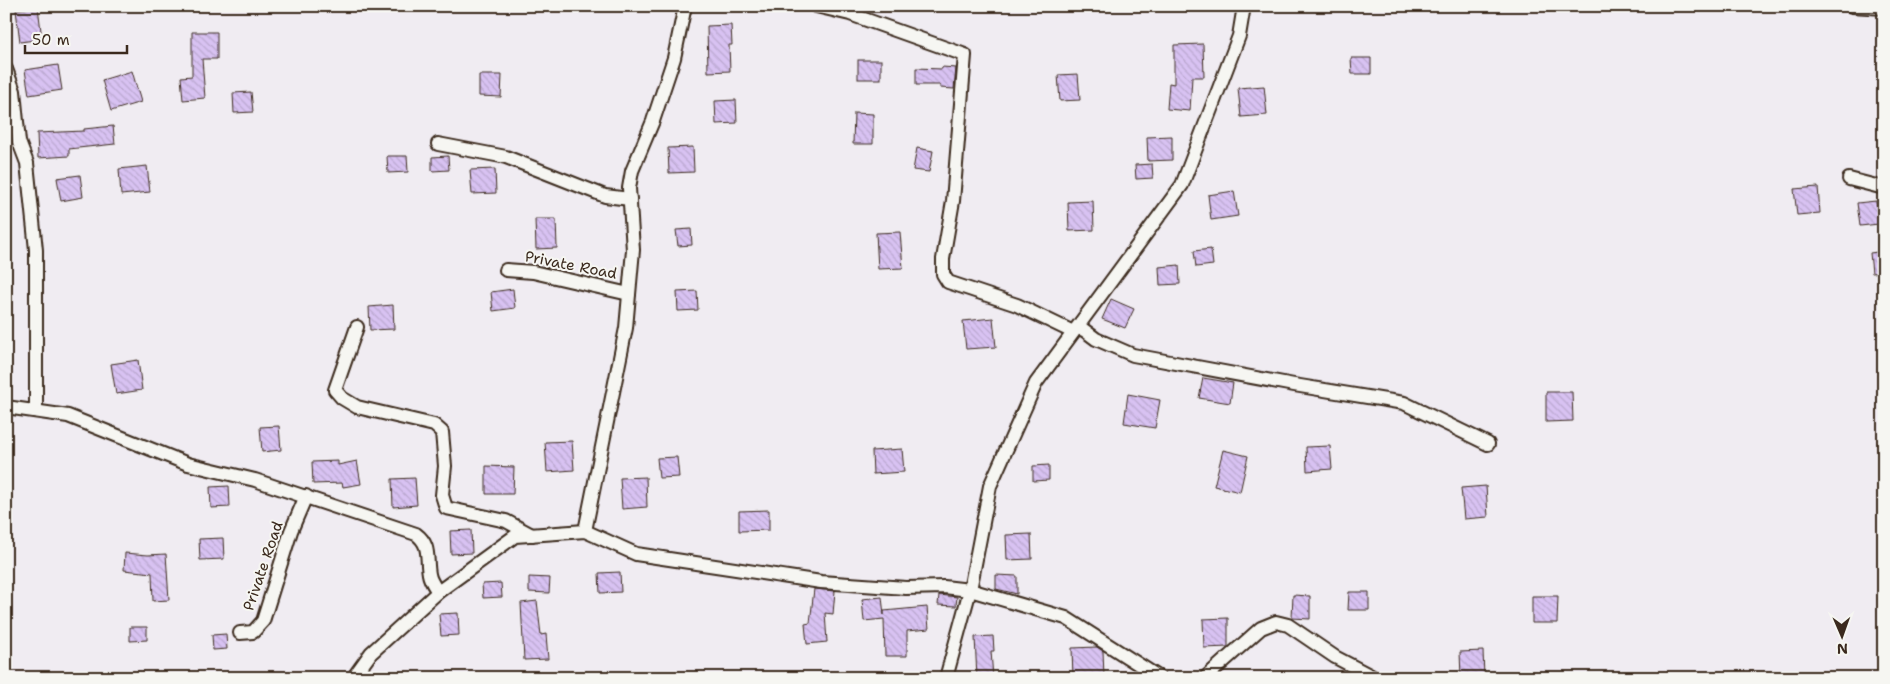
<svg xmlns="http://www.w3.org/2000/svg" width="1890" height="684" font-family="'Shantell Sans',sans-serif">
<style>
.building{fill:url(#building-back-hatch);stroke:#3b2a1e}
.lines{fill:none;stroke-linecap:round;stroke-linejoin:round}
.street-casing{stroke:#3b2a1e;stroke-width:16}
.street{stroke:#f6f6f2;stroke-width:12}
.labels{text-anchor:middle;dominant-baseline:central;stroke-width:4;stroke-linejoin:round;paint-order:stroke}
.street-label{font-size:15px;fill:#3b2a1e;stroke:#f6f6f2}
</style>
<defs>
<pattern id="building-back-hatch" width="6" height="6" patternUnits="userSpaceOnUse" patternTransform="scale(1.25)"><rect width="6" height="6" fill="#d8c2f2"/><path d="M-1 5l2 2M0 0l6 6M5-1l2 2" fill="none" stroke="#baa7cf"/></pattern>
</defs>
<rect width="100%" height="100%" fill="#f0ecf2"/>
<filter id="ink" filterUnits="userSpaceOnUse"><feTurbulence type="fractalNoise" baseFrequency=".02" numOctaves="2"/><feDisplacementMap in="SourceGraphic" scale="10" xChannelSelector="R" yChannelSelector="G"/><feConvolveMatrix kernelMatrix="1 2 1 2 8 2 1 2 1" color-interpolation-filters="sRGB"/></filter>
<g filter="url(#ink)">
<g class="building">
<polygon points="38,7 42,39 20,42 16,10"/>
<polygon points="731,25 732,45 729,45 730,71 708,72 707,26"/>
<polygon points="192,32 217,32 217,59 202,59 205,98 183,100 181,77 192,76"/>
<polygon points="1203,44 1204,77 1192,77 1190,111 1167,109 1169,83 1174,84 1174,45"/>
<polygon points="1351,58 1371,58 1371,74 1352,74"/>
<rect x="858" y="60" width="23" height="19"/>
<polygon points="58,65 62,90 29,95 25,70"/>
<polygon points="942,67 956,68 954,89 940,88 940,85 916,85 916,68 942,69"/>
<polygon points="132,71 141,102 111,111 102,80"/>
<polygon points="1078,74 1080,100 1060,101 1058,75"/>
<polygon points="479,75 502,75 501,97 479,96"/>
<polygon points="1264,86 1267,115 1241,117 1238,88"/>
<polygon points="251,92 253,112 234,113 233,93"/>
<polygon points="736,100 737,123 716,124 715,101"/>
<polygon points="854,113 873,114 873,144 853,144"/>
<polygon points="113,126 115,144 69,149 69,156 38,158 37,133 84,131 84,129"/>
<polygon points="1172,136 1172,160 1148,161 1147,137"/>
<polygon points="693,147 694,172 669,173 668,148"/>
<polygon points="917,148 933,151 929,172 913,170"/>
<polygon points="387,156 407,156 408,172 388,173"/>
<polygon points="448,156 449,170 432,171 432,157"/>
<polygon points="1152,164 1153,178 1136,179 1135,165"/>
<polygon points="147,166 150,192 121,195 119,169"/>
<polygon points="495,169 496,193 472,194 470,170"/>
<polygon points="80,175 83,197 61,201 57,178"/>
<polygon points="1818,187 1820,213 1797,215 1794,189"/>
<polygon points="1234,191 1238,216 1211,220 1208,195"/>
<polygon points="1093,201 1094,230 1069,231 1068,202"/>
<polygon points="1876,201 1879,224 1860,226 1857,203"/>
<polygon points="535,219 556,219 557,248 536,249"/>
<polygon points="691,229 692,245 678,246 676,230"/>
<polygon points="900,232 903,268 878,269 876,233"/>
<polygon points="1211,249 1213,265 1196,267 1194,251"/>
<polygon points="1884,251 1884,272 1872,273 1870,253"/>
<polygon points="1179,265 1180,284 1160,285 1159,267"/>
<polygon points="513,289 515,308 493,311 491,292"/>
<polygon points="697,291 698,310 678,311 677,292"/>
<polygon points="1111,299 1134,309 1125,328 1102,319"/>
<polygon points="393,305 394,329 370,330 369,307"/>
<polygon points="993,318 996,347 966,349 963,321"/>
<polygon points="138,360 142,390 116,394 111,364"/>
<polygon points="1203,378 1233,383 1230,403 1199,398"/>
<polygon points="1546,392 1572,392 1573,421 1546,422"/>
<polygon points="1128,394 1160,400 1155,428 1124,423"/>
<polygon points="279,426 281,450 262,452 260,427"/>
<polygon points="572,441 574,470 547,472 545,442"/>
<polygon points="1330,446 1332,469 1307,471 1306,447"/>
<polygon points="902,449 904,472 873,474 872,451"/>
<polygon points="1223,450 1248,456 1240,492 1214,486"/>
<polygon points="677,457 679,477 659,478 657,458"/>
<polygon points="338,461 338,465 357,461 361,484 343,487 342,483 313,484 312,462"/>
<polygon points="1049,465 1049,480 1033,481 1033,466"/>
<polygon points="486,466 514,467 513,494 486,494"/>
<polygon points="646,477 647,507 622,509 620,478"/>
<polygon points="415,478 417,505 393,507 392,479"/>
<polygon points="229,486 230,507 211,508 210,487"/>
<polygon points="1486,486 1488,517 1464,519 1461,488"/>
<polygon points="769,510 769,530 739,531 739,511"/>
<polygon points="471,530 472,553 451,554 450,531"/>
<polygon points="1031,534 1032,559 1007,560 1006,535"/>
<polygon points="223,538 224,559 200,560 199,539"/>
<polygon points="125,553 148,555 166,554 169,600 153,601 152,573 124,570"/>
<polygon points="620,572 621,592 600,593 599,573"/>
<polygon points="996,575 1017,576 1017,594 996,589"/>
<polygon points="529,577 550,578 549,593 529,592"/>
<polygon points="501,583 502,597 483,598 482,584"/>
<polygon points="814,589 835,591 833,614 825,613 827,642 807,644 805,624 810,623"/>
<polygon points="1349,592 1369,592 1369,610 1348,610"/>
<polygon points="939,595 957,597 956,606 938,605"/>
<polygon points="1293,595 1310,596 1310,619 1292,618"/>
<polygon points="1532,596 1558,596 1557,623 1532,623"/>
<polygon points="882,597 884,615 884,611 927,607 929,629 907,631 907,656 885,656 884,619 864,621 862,599"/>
<polygon points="537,601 541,635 546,634 548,659 524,660 521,603"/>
<polygon points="458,613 459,635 441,636 439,614"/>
<polygon points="1228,618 1228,647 1204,648 1203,619"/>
<polygon points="130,627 147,627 147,640 130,641"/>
<polygon points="226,634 227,649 213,650 212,635"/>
<polygon points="993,636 994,651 991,651 993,678 977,678 975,637"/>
<polygon points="1097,647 1103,651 1104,677 1073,678 1072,648"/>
<polygon points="1483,651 1484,677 1461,678 1460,652"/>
</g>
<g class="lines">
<defs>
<g id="street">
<polyline points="816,6 850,14 965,55 953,201 943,259 943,274 948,282 1017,305 1073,332"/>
<polyline points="1852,6 1884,8"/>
<polyline points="6,69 14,91 19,142 27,163 36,250 36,411"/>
<polyline points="438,144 506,157 605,196 630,199"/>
<polyline points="1849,179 1884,188"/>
<polyline points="506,270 533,272 629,294"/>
<polyline points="357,327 335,390 342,398 357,407 434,425 442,432 445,466 442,495 446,508 506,521 532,535"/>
<polyline points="1077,328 1084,330 1096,339 1133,355 1294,385 1404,403 1488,444"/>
<path d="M6 407 68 416 188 464 255 480 416 534C431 545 426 558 429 574 430 581 435 587 438 592"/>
<polyline points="585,531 626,328 633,250 629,188 632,171 653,121 674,58 685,6"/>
<polyline points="240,633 253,632 263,621 291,531 306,496"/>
<polyline points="353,678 371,653 438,592 515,536 585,531 636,554 821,582 906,588 944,587 970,590 1066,618 1160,678"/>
<polyline points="946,678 970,590 990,486 1036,383 1182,185 1239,36 1244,6"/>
<polyline points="1205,678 1261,628 1276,622 1288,625 1335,657 1375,678"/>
</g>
</defs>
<use href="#street" class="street-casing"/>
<use href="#street" class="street"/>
</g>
</g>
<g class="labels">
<g class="street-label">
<text transform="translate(571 265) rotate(11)">Private Road</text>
<text transform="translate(263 566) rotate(-71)">Private Road</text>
</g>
</g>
<rect width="1890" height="684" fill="none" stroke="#f6f6f2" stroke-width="25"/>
<rect x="12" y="12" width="1865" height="659" fill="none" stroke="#3b2a1e" stroke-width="2" filter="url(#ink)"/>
<g transform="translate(1842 636) rotate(178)" stroke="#f6f6f2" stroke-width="4" paint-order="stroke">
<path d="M0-4L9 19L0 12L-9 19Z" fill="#3b2a1e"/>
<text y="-8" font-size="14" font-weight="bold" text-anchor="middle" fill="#3b2a1e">N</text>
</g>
<path d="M25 45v8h102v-8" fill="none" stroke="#3b2a1e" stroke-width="2.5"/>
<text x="32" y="45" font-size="15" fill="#3b2a1e" stroke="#f6f6f2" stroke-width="4" paint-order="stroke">50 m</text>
</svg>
